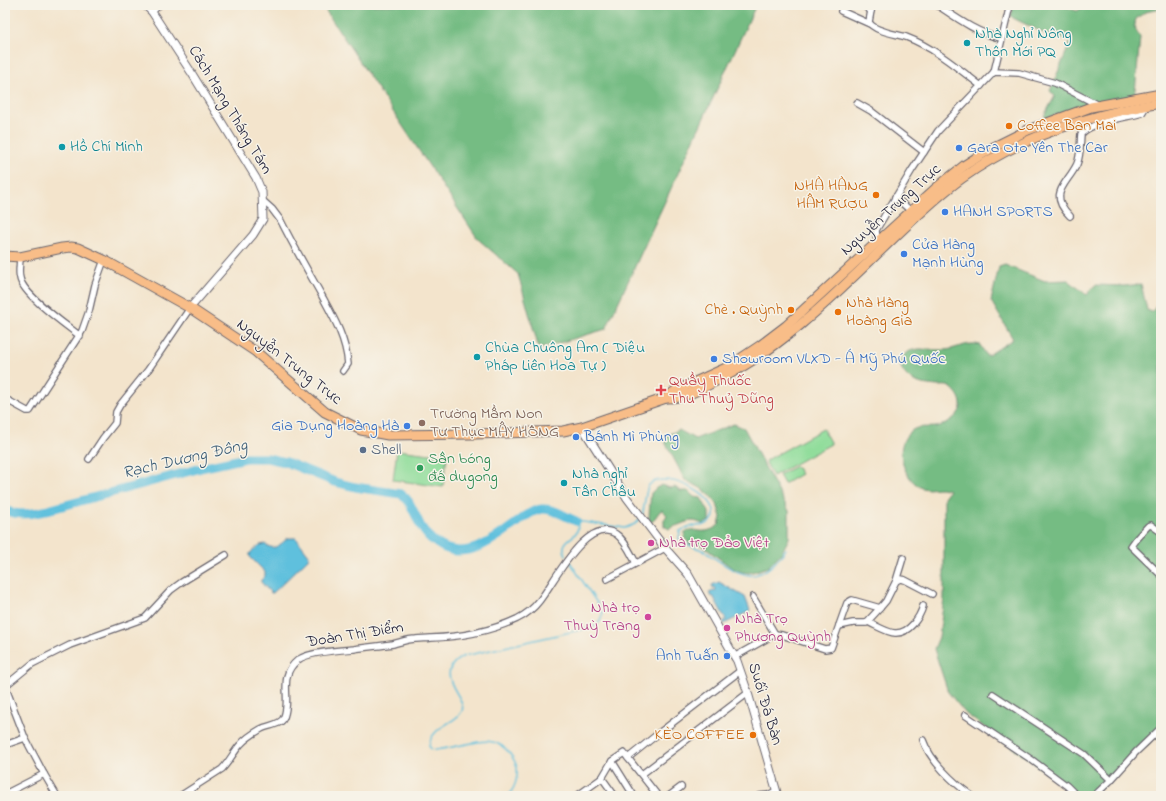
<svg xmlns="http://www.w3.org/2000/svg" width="1166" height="801" font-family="'Indie Flower',sans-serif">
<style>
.green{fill:#91dd9b;stroke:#5a806b}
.forest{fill:#74bc83;stroke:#4b6f5f}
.water{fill:#5fc0dd;stroke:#40718c}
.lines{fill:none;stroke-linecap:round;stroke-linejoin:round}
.stream{stroke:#5fc0dd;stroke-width:1.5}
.river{stroke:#5fc0dd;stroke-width:9}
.minor-casing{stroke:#6b666e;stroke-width:8}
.tertiary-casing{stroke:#6b666e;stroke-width:9}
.primary-casing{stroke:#6b666e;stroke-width:11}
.minor{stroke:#fff;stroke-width:5.5}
.tertiary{stroke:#fff;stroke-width:7}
.primary{stroke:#f8bd88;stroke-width:9}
.culture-dot{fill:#0f9aa8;stroke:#f7f3e8;stroke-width:1.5}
.food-dot{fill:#e8710a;stroke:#f7f3e8;stroke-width:1.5}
.shop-dot{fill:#3f7fe0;stroke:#f7f3e8;stroke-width:1.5}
.health-dot{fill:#e0444e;stroke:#f7f3e8;stroke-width:1.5}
.education-dot{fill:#8d6e63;stroke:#f7f3e8;stroke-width:1.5}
.service-dot{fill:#5c6f8a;stroke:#f7f3e8;stroke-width:1.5}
.leisure-dot{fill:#2e9e5b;stroke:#f7f3e8;stroke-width:1.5}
.hotel-dot{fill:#d1479c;stroke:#f7f3e8;stroke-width:1.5}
.labels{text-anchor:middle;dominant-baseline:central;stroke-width:3;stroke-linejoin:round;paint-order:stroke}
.culture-label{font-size:16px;fill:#0d838f;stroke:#f7f3e8;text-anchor:start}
.street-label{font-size:16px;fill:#22223b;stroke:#f7f3e8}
.food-label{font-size:16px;fill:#c56008;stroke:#f7f3e8;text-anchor:end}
.shop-label{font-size:16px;fill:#366cbe;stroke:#f7f3e8;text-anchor:start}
.health-label{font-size:16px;fill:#be3a42;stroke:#f7f3e8;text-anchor:start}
.education-label{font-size:16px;fill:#785e54;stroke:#f7f3e8;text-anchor:start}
.service-label{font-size:16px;fill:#4e5e75;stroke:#f7f3e8;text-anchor:start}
.leisure-label{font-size:16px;fill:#27864d;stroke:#f7f3e8;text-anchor:start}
.hotel-label{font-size:16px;fill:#b23c85;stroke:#f7f3e8;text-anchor:start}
.water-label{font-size:17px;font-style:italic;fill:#375974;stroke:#f7f3e8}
</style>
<rect width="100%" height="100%" fill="#f7f3e8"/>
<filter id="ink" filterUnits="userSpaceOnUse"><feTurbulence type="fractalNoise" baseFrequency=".025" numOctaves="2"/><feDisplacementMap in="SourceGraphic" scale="8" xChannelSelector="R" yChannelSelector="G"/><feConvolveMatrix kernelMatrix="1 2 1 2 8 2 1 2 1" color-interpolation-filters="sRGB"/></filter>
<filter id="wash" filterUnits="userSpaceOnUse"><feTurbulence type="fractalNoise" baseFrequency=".012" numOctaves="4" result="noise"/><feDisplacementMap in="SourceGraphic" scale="16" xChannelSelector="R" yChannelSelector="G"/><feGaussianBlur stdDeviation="0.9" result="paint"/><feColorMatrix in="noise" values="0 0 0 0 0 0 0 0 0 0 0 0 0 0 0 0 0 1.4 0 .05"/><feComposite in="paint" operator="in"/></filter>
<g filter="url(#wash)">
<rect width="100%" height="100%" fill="#f3e4cc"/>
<g class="green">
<polygon points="823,429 831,444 773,476 765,461"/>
<polygon points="397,450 447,456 443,487 393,480"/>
<polygon points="796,466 801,474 784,484 779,475"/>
</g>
<g class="forest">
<polygon points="322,5 756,5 606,329 539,349 518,274 478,239"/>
<polygon points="1014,5 1061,5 1077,11 1082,8 1082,5 1161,5 1161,9 1145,12 1136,19 1134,26 1140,37 1135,93 1128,97 1082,106 1046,118 1044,116 1055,96 1050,91 1073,36 1068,34 1065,40 1055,34 1052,37 1013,18 1011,16"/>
<path d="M1005 265 1045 281 1068 280 1087 295 1095 285 1125 286 1141 284 1147 310 1152 312 1161 299V743L1156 737 1091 796H1079L966 714 948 692 934 649 939 637 944 598V497L949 490C938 485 930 492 920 487 903 477 893 447 910 432 917 425 927 428 936 427 945 425 959 417 961 407 962 399 956 391 950 387 946 385 942 386 938 386 926 385 913 384 905 374 894 360 905 349 921 349 929 350 937 350 945 350 957 349 968 341 980 345L987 356 1013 339 991 301 999 267Z"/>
<path d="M734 424 744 428 789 511V538L782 552 768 567 749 573 742 572 732 568 700 544H690L684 538 685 533C691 528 693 530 700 531 707 532 714 529 719 525L721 517 717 504 711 496 701 488 685 480 664 440 665 436 679 430 695 439Z"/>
<path d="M662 485 670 488 675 487 680 491H688L694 497 701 498 709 512V521L703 524C693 520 691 520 681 524 677 526 673 526 669 529L664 526V520L667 515 662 510 660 511 652 522 649 521C649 512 650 503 651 493L656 488Z"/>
</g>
<g class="water">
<path d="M288 538H296L309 555 308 559 273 593H271L261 582V580L265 576V572L250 557V553L260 545 265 544C275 552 280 544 288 538Z"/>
<polygon points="719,582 745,597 750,610 748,612 724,624 723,622 726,620 713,596 712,597 709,593 716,590 715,587 713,588 712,585"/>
</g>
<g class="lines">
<g class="stream">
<path d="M642 515C645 507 645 490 649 485 666 467 729 501 711 521 705 527 698 525 691 526 687 527 683 530 680 531L679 539C688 547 695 546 704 551 739 574 756 592 786 549"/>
<polyline points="576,521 625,528 635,524 639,519"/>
<path d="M566 555C556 537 585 539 576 521"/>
<path d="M507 796C515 789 518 778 517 768 516 763 513 758 510 754 497 736 481 741 462 745 453 747 444 749 435 750L431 749 429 746C431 726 457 723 462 711 468 697 429 674 464 656L593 627C600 624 601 620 603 612L570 562"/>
</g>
<path class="river" d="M5 510C18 516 31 514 44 511L205 467 246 458H267L286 462 335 482 355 487 401 494C410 500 411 507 416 516 421 529 428 539 441 546 467 561 495 539 515 524 523 518 532 510 542 509 553 508 566 517 576 521"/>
</g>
</g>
<g filter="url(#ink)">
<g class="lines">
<defs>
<g id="minor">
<polyline points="863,5 871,11"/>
<path d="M872 5 869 22C873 31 896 34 906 37 933 47 958 68 981 86"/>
<path d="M937 5C955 17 980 35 1001 38"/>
<polyline points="841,11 870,24"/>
<polyline points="152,12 159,5"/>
<polyline points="994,72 1010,5"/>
<polyline points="857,103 871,111 924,152"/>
<polyline points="895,197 911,211"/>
<path d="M263 201 272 209 281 221C294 247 308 271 322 296 334 318 346 339 348 364L343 371"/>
<path d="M1070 216C1047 193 1067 185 1077 164 1081 154 1080 144 1081 134 1093 121 1125 118 1142 113L1147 105"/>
<polyline points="877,243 876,230 912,170 938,131 994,72 1019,73 1055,83 1098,105"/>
<path d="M20 257C20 264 18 272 20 278 22 294 66 325 80 336"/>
<polyline points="5,407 9,401 27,411 30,411 82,331 89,311 95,285 104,260"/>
<polyline points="89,459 103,438 115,423 116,412 120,405 148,370 190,308"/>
<polyline points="1161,532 1151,525 1148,526 1136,539 1131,546 1161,575"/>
<polyline points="607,579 665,548"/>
<polyline points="896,581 903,558"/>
<polyline points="753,597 775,634"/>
<path d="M868 622C875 625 888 633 895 633 909 634 920 617 923 606"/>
<polyline points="839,626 853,623 866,623 880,608"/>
<polyline points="734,657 775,634 782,635 825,649 831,648 847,603 852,600 880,608 886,601 896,581 900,579 905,580 932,594"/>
<polyline points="5,686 32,664 70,645 145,618 171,590 182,582 226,555"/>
<polyline points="5,686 25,738 44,774 57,796"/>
<polyline points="993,694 1084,754 1111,780"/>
<polyline points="965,715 1032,760 1067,786 1077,796"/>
<path d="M923 740C930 761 954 783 972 796"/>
<polyline points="5,745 25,738"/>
<polyline points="628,758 658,796"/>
<polyline points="612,761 634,796"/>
<polyline points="642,774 748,693"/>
<polyline points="602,778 615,796"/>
<polyline points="5,794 44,774"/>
<path d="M180 796 222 769C229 762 233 753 240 745 245 739 254 733 261 729 268 725 282 725 284 717 292 696 277 677 298 660 307 652 340 650 354 649 366 647 380 646 393 644 401 642 408 639 416 639 421 638 426 639 431 638 460 637 491 631 517 619 525 615 534 608 540 600 553 584 587 515 616 534 625 540 631 554 636 563"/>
<polyline points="577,796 602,778 612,761 624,753 628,758 659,733 740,671"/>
<polyline points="669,796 681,787"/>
<polyline points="759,796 768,795 776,791"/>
<polyline points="1094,796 1111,780 1136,752 1161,728"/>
</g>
<g id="tertiary">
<polyline points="145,5 152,12 191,72 256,178 262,192 263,219 253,235 190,308"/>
<polyline points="582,427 627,498 665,548 688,574 737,661 748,693 778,796"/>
</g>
<g id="primary">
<polyline points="5,256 20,257 62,248 71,247 78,248 104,260 190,308 256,352 325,412 361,430 388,435 475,434 563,431 582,427 666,398 675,391 728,367 761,345 786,326 935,189 965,165 992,148 1028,130 1091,107 1161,94"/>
<path d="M666 398C683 399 699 390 714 382 788 346 844 285 903 229 922 211 941 193 962 178 1020 137 1091 114 1161 103"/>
</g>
</defs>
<use href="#minor" class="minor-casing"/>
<use href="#tertiary" class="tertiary-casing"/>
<use href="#primary" class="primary-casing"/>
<use href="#minor" class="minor"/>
<use href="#tertiary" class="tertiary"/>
<use href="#primary" class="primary"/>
</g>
</g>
<g class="culture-dot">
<circle cx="967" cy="43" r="4"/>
<circle cx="62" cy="147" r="4"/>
<circle cx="477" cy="357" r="4"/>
<circle cx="564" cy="483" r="4"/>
</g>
<g class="food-dot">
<circle cx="1009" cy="126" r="4"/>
<circle cx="876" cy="195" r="4"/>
<circle cx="791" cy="310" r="4"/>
<circle cx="838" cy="312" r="4"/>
<circle cx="753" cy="735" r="4"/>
</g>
<g class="shop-dot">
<circle cx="959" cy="148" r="4"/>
<circle cx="945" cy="212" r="4"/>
<circle cx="904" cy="254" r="4"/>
<circle cx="714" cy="359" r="4"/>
<circle cx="407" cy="426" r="4"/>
<circle cx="576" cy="437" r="4"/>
<circle cx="727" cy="656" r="4"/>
</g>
<path class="health-dot" d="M659 384h4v4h4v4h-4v4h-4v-4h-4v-4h4z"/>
<circle class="education-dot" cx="422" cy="423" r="4"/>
<circle class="service-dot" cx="363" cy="450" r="4"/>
<circle class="leisure-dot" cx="420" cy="468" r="4"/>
<g class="hotel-dot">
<circle cx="651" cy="543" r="4"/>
<circle cx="648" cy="617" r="4"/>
<circle cx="727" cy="628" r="4"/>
</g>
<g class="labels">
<g class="culture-label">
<text x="975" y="34">Nhà Nghỉ Nông<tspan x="975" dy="18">Thôn Mới PQ</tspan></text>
<text x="70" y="147">Hồ Chí Minh</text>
<text x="485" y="348">Chùa Chuông Am ( Diệu<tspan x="485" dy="18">Pháp Liên Hoa Tự )</tspan></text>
<text x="572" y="474">Nhà nghỉ<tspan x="572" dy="18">Tân Châu</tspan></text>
</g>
<g class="street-label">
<text transform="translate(230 110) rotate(59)">Cách Mạng Tháng Tám</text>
<text transform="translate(891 210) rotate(-42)">Nguyễn Trung Trực</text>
<text transform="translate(289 362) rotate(38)">Nguyễn Trung Trực</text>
<text transform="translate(355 635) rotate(-9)">Đoàn Thị Điểm</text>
<text transform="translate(765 704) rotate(73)">Suối Đá Bàn</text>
</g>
<g class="food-label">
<text x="1017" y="126" text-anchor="start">Coffee Ban Mai</text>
<text x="868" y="186">NHÀ HÀNG<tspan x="868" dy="18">HÂM RƯỢU</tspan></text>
<text x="846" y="303" text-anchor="start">Nhà Hàng<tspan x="846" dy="18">Hoàng Gia</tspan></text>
<text x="783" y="310">Chè . Quỳnh</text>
<text x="745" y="735">KÈO COFFEE</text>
</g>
<g class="shop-label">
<text x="967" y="148">Gara Oto Yên The Car</text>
<text x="953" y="212">HANH SPORTS</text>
<text x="912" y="245">Cửa Hàng<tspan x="912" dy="18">Mạnh Hùng</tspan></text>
<text x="722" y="359">Showroom VLXD - Á Mỹ Phú Quốc</text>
<text x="399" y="426" text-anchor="end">Gia Dụng Hoàng Hà</text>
<text x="584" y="437">Bánh Mì Phùng</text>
<text x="719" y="656" text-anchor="end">Anh Tuấn</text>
</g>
<g class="health-label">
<text x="669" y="381">Quầy Thuốc<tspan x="669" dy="18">Thu Thuỷ Dũng</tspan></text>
</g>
<g class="education-label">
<text x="430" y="414">Trường Mầm Non<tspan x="430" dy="18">Tư Thục MÂY HỒNG</tspan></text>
</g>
<g class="service-label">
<text x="371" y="450">Shell</text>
</g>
<g class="leisure-label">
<text x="428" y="459">Sân bóng<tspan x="428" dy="18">đá dugong</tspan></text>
</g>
<g class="hotel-label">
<text x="659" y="543">Nhà trọ Đảo Việt</text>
<text x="640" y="608" text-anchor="end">Nhà trọ<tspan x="640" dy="18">Thuỳ Trang</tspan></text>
<text x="735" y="619">Nhà Trọ<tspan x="735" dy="18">Phương Quỳnh</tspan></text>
</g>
<g class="water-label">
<text transform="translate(185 459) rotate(-13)">Rạch Dương Đông</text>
</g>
</g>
<rect width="1166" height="801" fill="none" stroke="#f7f3e8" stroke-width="20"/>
</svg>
